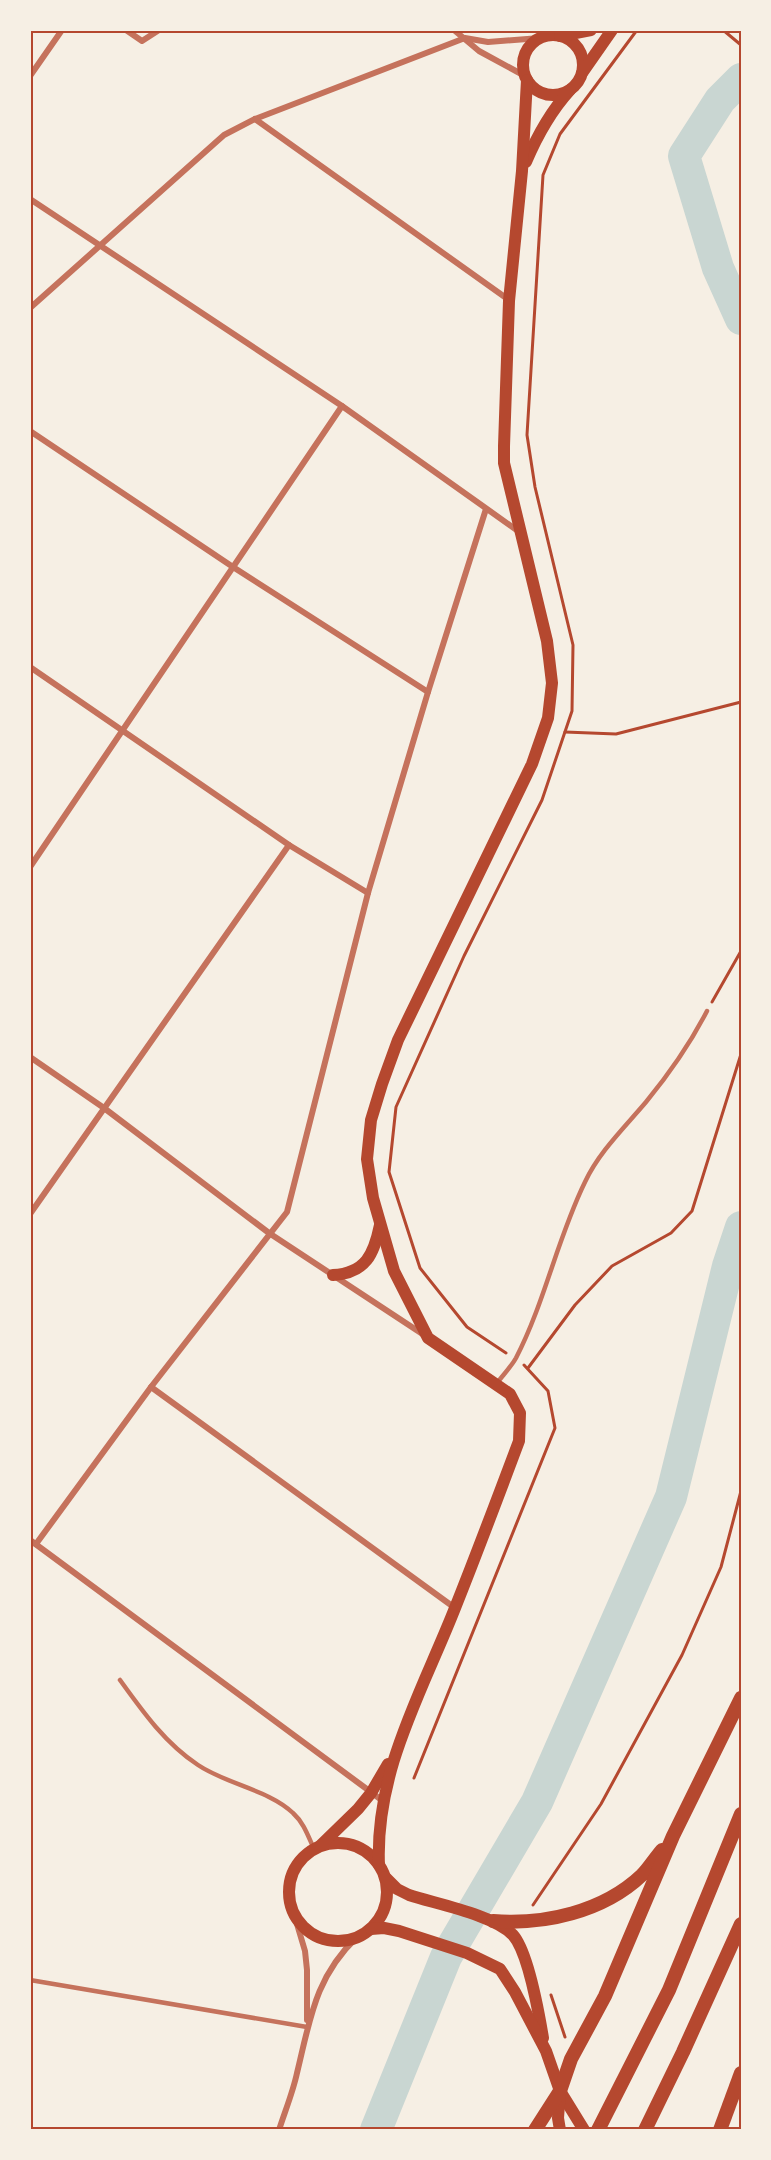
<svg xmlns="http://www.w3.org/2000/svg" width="771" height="2160" font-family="Cabin,sans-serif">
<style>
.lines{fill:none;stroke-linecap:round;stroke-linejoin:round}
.river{stroke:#c9d6d2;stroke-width:32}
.path{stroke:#b5482f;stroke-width:3}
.service{stroke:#c5725c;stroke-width:4.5}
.minor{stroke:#c5725c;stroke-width:6}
.secondary{stroke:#b5482f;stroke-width:12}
.trunk{stroke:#b5482f;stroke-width:14}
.neatline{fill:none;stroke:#b5482f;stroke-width:2}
</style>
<rect width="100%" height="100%" fill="#f6efe4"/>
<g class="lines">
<g class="river">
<polyline points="741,79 720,100 684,156 718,268 741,319"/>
<polyline points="376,2130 446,1957 537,1802 671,1497 728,1266 741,1227"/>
</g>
<g class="path">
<polyline points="723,30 741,45"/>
<polyline points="565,732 616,734 741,702"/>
<polyline points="712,1002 741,951"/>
<polyline points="506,1353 467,1327 420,1268 389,1172 396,1107 464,956 542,800 572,711 573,645 535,487 527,435 543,175 560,134 637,30"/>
<polyline points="528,1368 575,1305 612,1266 671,1233 692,1211 741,1054"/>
<polyline points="414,1778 555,1428 548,1391 524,1365"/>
<polyline points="533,1905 601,1804 682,1655 721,1567 741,1491"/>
<polyline points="551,1995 565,2037"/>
</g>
<g class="service">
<path d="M497 1383C503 1375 511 1367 516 1358 545 1302 557 1239 585 1182 599 1152 624 1128 646 1102 669 1074 690 1044 707 1011"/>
<path d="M120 1680C143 1712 165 1743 198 1765 226 1784 269 1790 293 1813 304 1823 308 1836 314 1849"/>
<polyline points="30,1980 307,2027"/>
</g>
<g class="minor">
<polyline points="126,30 142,41 159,30"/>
<polyline points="454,30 479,51 525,76"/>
<polyline points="30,76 62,30"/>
<polyline points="255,119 509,300"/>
<polyline points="30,199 342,406 518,531"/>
<polyline points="30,308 224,135 255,119 465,38 488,42 540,38"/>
<polyline points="30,431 233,567 428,692"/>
<polyline points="30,667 289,845 368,893"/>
<polyline points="30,867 342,406"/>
<polyline points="30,1057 104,1108 269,1233 424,1335"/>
<polyline points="30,1214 289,845"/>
<polyline points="151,1387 455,1608"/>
<polyline points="30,1540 383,1801"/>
<polyline points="36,1544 151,1387 287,1212 368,893 428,692 486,509"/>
<polyline points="294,1914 305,1951 307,1970 307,2020"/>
<path d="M279 2130C285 2111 293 2092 297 2073 310 2020 315 1977 357 1937"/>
</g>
<g class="secondary">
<circle cx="553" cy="65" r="30"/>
<polyline points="560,36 591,30"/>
<polyline points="582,73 612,30"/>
<path d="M526 162C537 136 551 111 570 90"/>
<path d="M333 1275C366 1273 374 1254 380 1225"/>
<circle cx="338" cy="1892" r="49"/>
<polyline points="321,1845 358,1809 371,1793 388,1764"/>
<path d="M379 1865C375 1771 422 1692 455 1608 477 1553 498 1497 519 1441L520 1413 510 1394 428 1338 394 1271 373 1198 367 1159 371 1120 382 1084 398 1040 532 764 548 718 552 683 547 641 504 463V446L509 301 522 171 527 80"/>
<path d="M385 1877 397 1889 409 1895C437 1904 494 1915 513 1935 528 1952 539 2014 543 2038"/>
<polyline points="371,1929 384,1928 399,1931 467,1953 500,1969 515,1992 546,2051 560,2091 584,2130"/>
<polyline points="560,2091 558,2118 560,2130"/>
</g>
<g class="trunk">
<path d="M493 1921C544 1925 603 1912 642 1875 649 1868 655 1858 662 1850"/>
<polyline points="535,2130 560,2091 571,2059 605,1996 673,1836 741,1698"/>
<polyline points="598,2130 669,1990 741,1814"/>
<polyline points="645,2130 683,2052 741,1924"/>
<polyline points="720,2130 741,2073"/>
</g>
</g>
<rect width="771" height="2160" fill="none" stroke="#f6efe4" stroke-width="63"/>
<rect x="32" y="32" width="708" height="2096" class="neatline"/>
</svg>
